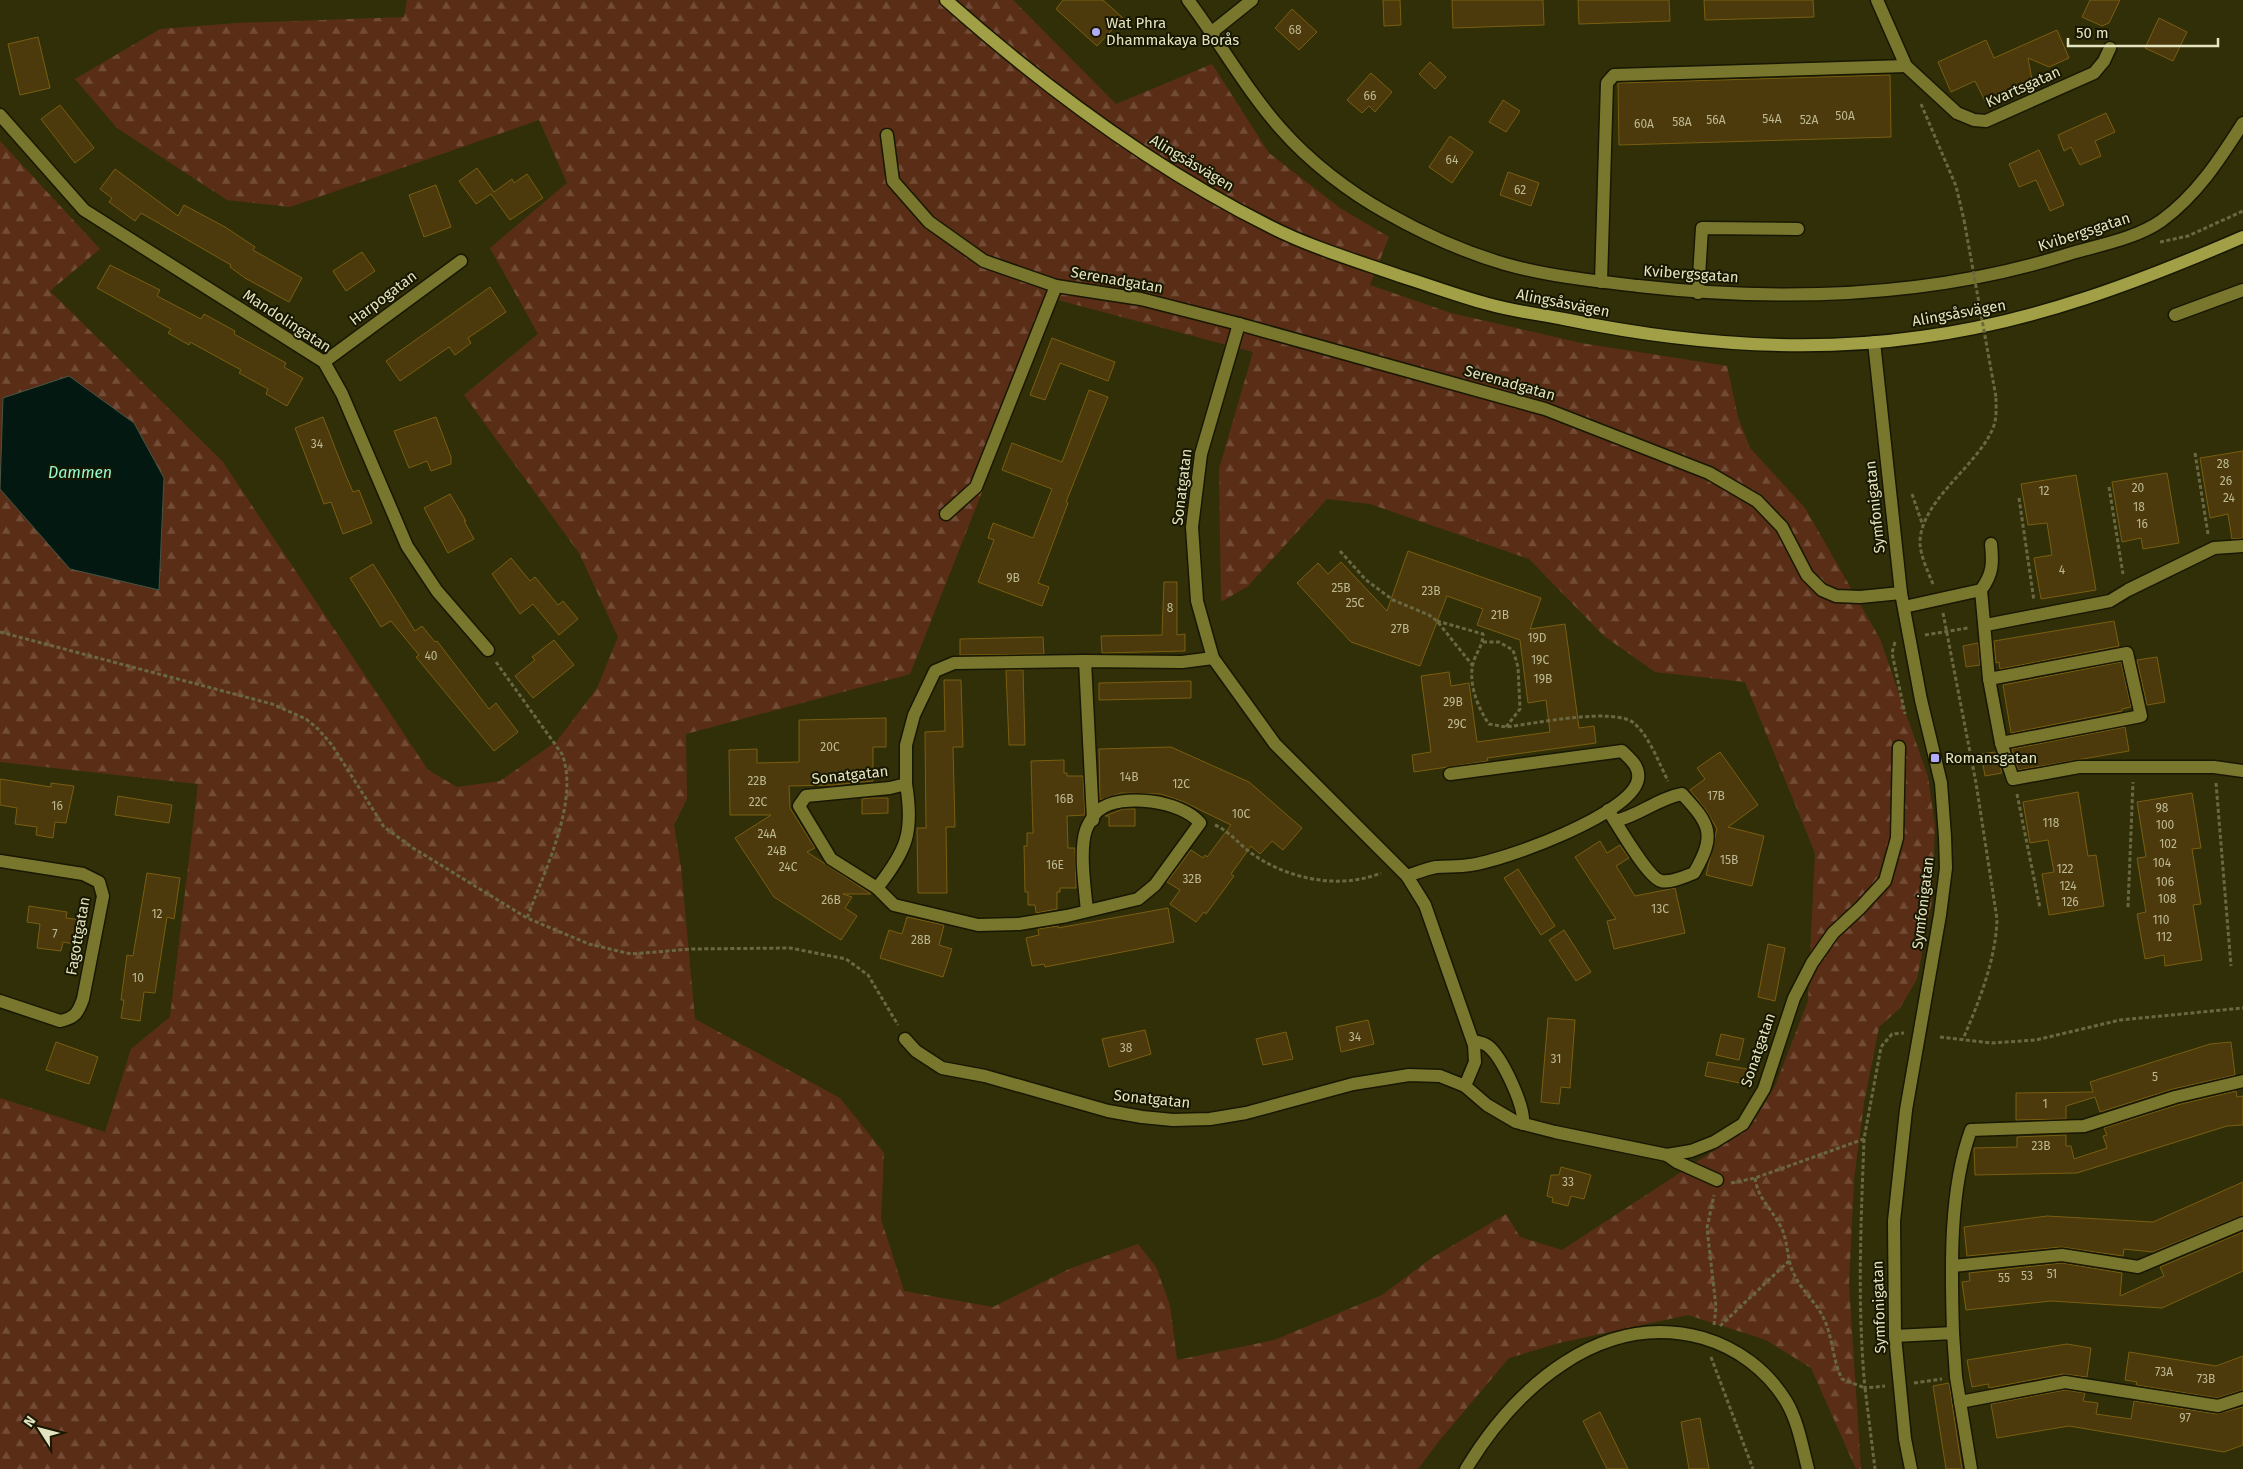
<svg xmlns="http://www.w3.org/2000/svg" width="2243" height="1469" font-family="'Fira Sans',sans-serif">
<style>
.forest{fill:url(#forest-firs);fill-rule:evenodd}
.water{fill:#031810;stroke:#465545}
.building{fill:#4c3a0c;stroke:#795e11}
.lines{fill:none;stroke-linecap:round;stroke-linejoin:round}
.minor-casing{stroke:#181702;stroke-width:15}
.major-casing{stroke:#181702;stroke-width:15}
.path{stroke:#696842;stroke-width:3;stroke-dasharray:4 2.5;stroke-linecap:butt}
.minor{stroke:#79772e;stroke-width:12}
.major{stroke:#a2a046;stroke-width:12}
.path-bridge{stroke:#696842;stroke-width:3;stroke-dasharray:4 2.5;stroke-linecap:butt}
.poi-dot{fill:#b3adf9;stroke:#181700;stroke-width:2}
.labels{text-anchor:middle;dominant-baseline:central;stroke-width:4;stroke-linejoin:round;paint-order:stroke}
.number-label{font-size:12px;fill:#beba93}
.poi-label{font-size:15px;fill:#e4e4c0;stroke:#181700;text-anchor:start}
.street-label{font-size:15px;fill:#e4e4c0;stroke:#181700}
.water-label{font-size:16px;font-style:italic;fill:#93fad3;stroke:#181700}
</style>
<defs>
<pattern id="forest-firs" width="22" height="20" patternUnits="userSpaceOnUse" patternTransform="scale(1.25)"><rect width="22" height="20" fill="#5a2e16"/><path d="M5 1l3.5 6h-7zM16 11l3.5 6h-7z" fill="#724c36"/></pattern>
</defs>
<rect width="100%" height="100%" fill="#312f08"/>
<path class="forest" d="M407 0H1013L1116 104 1212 64 1269 153 1340 208 1389 237 1370 285 1451 313 1581 343 1727 366 1738 417 1750 448 1805 508 1880 639 1928 777 1935 826 1932 901 1917 979 1900 1008 1879 1027 1864 1103 1854 1179 1849 1285 1861 1469H1856L1811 1368 1766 1340 1688 1315 1559 1343 1509 1358 1439 1441 1418 1469H0V1098L105 1132 131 1049 170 1017 198 784 0 762V141L100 249 50 291 223 462 428 770 457 787 500 781 557 741 597 688 618 637 579 553 464 395 538 334 490 248 567 183 539 120 290 207 227 200 117 128 75 79 160 29 237 23 404 17ZM1058 300 1253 352 1219 469 1221 602 1248 586 1327 499 1370 504 1529 559 1604 636 1655 672 1745 682 1815 853 1808 1001 1775 1086 1750 1127 1562 1250 1520 1237 1506 1214 1433 1257 1382 1295 1274 1340 1177 1360 1170 1305 1156 1267 1138 1244 1069 1269 993 1307 904 1291 881 1219 884 1153 840 1098 695 1019 681 867 674 825 687 799 686 734 910 674Z"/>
<polygon class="water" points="69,376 134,423 164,478 159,590 70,569 0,489 3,398"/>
<g class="building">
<polygon points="1063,0 1103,0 1123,18 1097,46 1056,9"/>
<polygon points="1383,0 1400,0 1401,25 1384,26"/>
<polygon points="1452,0 1543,0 1544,25 1453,28"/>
<polygon points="1578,0 1669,0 1670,21 1579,24"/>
<polygon points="1704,0 1813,0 1814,17 1705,20"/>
<polygon points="2090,0 2120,0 2109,23 2102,26 2082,17"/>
<polygon points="1292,9 1317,32 1299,50 1275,28"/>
<polygon points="2159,18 2187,32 2173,61 2145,48"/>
<polygon points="2057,30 2069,58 2049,67 2028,58 2032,80 1985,101 1975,81 1951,92 1938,62 1986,40 1994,58"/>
<polygon points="38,37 50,88 20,95 8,44"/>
<polygon points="1430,62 1446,77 1435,89 1419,74"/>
<polygon points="1371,73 1392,92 1375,112 1369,106 1362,113 1347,100"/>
<polygon points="1890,75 1891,137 1619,145 1618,83"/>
<polygon points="1503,100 1520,111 1506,132 1489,122"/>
<polygon points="60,105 94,148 75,163 41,119"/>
<polygon points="2106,113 2115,132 2095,141 2101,156 2080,165 2071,147 2064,151 2058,135"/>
<polygon points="1450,136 1473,152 1452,183 1429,167"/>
<polygon points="2039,150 2064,205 2050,211 2036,180 2019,187 2009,164"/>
<polygon points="477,168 494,192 512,179 514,183 527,174 543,198 510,220 491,194 476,204 459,181"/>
<polygon points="115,169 178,216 184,205 225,227 255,247 253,250 302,278 289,302 245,278 230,267 231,265 141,213 135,221 109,202 112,198 100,189"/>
<polygon points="1508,172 1539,183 1531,206 1500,195"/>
<polygon points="436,185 451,227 424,237 409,195"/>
<polygon points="362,252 375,271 346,291 333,271"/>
<polygon points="110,265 160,290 157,296 201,319 204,314 235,331 234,334 286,363 284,367 303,378 287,406 266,394 268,389 239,373 241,370 190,342 189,345 168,333 171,329 97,288"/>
<polygon points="490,287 506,312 468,338 471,343 455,355 449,347 400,381 386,361"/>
<polygon points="1052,338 1115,362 1108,381 1060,363 1045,400 1030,395"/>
<polygon points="1089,390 1108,397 1066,502 1068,503 1038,583 1049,587 1042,606 978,582 994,540 988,538 993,523 1033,538 1052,489 1002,470 1012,443 1062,462"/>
<polygon points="323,417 346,476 353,492 359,490 372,523 343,534 331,502 324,504 295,428"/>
<polygon points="436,417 451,457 451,464 431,471 427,461 409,468 394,431"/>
<polygon points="2243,451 2243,538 2232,539 2228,514 2210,518 2200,458"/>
<polygon points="2167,473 2179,543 2143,549 2141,538 2122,542 2112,482"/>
<polygon points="2076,475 2096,590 2041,599 2034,558 2052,555 2047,523 2028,525 2021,484"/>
<polygon points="450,494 466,521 464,521 474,539 448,553 424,508"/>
<polygon points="1408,551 1541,598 1530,629 1565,624 1579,728 1594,726 1596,743 1487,758 1488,761 1414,772 1412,755 1431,752 1421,676 1449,672 1451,686 1469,683 1477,742 1550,732 1546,700 1528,703 1520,640 1477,625 1483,609 1447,596 1420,666 1351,642 1297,583 1318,563 1328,574 1341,562 1387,611"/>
<polygon points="511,558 530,581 535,577 558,605 563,601 578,619 559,635 533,604 520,614 492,574"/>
<polygon points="373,564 415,631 422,626 435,642 437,641 489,709 496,703 518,732 494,751 416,657 419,655 391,621 381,627 350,578"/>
<polygon points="1164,582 1177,582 1177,635 1185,634 1185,651 1102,653 1101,636 1162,635"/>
<polygon points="2114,621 2119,646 2000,669 1999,662 1996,663 1994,641"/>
<polygon points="1043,637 1044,654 960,655 960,639"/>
<polygon points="554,640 574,665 533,698 515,676 535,660 532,657"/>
<polygon points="1978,643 1980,665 1966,667 1963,646"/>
<polygon points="2157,657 2165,702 2147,705 2137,660"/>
<polygon points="2121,662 2131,707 2122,709 2122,711 2011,733 2003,685"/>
<polygon points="1006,670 1023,670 1025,745 1009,745"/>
<polygon points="944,680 961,680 963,747 953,747 955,827 946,827 947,893 918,893 917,828 926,828 925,732 945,731"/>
<polygon points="1191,681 1191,698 1099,700 1099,683"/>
<polygon points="886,718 886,747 873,747 873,781 833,785 789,786 790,808 815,848 807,852 871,894 843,894 852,897 845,908 857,916 841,940 774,897 735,838 771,815 730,815 729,750 757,749 757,763 799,762 799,720"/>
<polygon points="2125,727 2129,751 2018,770 2012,749"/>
<polygon points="1171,747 1249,782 1302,828 1283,850 1272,841 1260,854 1251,846 1231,874 1234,876 1206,914 1204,912 1196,922 1170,904 1180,890 1167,882 1191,850 1203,858 1205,855 1207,857 1231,825 1184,802 1161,794 1121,793 1100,800 1099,749"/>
<polygon points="1720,752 1758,805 1728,827 1764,836 1752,886 1706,875 1717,829 1706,810 1690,790 1705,779 1697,768"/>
<polygon points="1995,752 2002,773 1985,776 1981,754"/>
<polygon points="1064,760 1064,773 1067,773 1067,776 1083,776 1085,815 1067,816 1068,848 1075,848 1076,888 1060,888 1060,892 1057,892 1057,909 1036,913 1035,905 1028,905 1028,892 1025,892 1024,846 1027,846 1027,833 1033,833 1031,761"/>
<polygon points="0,779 51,787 51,783 74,786 66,823 55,822 53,838 36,835 37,827 15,824 17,808 0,805"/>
<polygon points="2078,792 2088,856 2096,855 2104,906 2049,915 2042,874 2054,872 2048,840 2030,843 2023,802"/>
<polygon points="2192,793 2201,848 2192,849 2201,904 2193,905 2202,960 2165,966 2164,955 2145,959 2137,914 2146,912 2137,858 2146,857 2137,802"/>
<polygon points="118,796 172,805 169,823 115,815"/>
<polygon points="871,798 888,798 888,813 862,814 862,799"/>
<polygon points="1123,809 1135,809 1135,826 1109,826 1109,816 1105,816"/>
<polygon points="1600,841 1607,853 1620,845 1629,858 1616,866 1635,896 1675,888 1685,933 1614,949 1607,921 1616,919 1575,857"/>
<polygon points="1518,869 1555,926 1541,935 1504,878"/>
<polygon points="147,873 180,878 174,919 167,917 155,993 144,992 140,1021 121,1018 124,1000 121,1000 127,955 133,956"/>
<polygon points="29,906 67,912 66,918 82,920 79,945 63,942 61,951 37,948 40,924 27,922"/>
<polygon points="1168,908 1174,942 1045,967 1044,964 1032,966 1026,938 1039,935 1038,929 1058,926 1058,928"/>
<polygon points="907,917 944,925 939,945 952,949 943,977 880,958 889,930 902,934"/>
<polygon points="1564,930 1591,972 1576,981 1549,940"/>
<polygon points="1768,944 1785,948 1775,1001 1758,997"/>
<polygon points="1548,1018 1575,1020 1570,1088 1561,1087 1559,1104 1541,1102"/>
<polygon points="1368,1020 1374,1044 1341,1052 1336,1027"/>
<polygon points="1145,1030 1151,1054 1109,1067 1102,1039"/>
<polygon points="1286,1032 1293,1059 1263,1065 1256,1039"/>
<polygon points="1721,1034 1744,1039 1739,1060 1716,1055"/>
<polygon points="56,1042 98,1057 89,1084 46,1070"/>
<polygon points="2231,1042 2235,1075 2173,1089 2100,1112 2095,1097 2066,1106 2066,1119 2016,1120 2016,1093 2093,1092 2090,1082 2210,1044"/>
<polygon points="1708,1062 1753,1070 1750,1085 1705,1076"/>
<polygon points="2236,1091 2237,1097 2243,1096 2243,1125 2227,1126 2077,1173 1975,1175 1974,1148 2017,1147 2017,1137 2066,1135 2066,1146 2071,1146 2074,1159 2107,1148 2103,1136 2107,1135 2104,1128 2177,1105"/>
<polygon points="1561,1167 1591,1175 1584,1199 1571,1196 1568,1206 1552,1202 1553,1198 1547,1196 1551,1175 1559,1175"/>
<polygon points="2243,1182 2243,1215 2153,1252 2124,1249 2123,1256 2061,1247 1967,1256 1964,1227 2047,1216 2153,1222"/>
<polygon points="2243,1232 2243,1271 2162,1308 2051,1301 1966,1310 1962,1282 1970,1281 1969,1273 2062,1263 2122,1273 2120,1296 2164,1276 2160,1267"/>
<polygon points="2067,1344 2091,1348 2087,1377 2063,1374 1989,1388 1988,1384 1972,1387 1967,1360"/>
<polygon points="2129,1352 2216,1366 2243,1356 2243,1390 2217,1398 2136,1385 2137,1382 2125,1380"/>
<polygon points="1949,1383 1962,1469 1946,1469 1933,1386"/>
<polygon points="2065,1390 2085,1393 2083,1401 2098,1403 2096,1414 2131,1419 2134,1401 2217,1414 2243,1407 2243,1445 2224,1452 2069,1426 1997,1438 1991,1404"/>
<polygon points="1600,1412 1628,1469 1607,1469 1583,1421"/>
<polygon points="1700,1418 1709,1469 1689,1469 1681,1422"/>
</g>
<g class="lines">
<defs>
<g id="minor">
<path d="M1188 0C1219 41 1247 91 1281 129 1310 162 1349 192 1387 213 1424 234 1464 252 1505 264 1547 276 1594 281 1638 286 1782 302 1930 298 2069 254 2099 245 2135 239 2161 221 2197 195 2220 159 2243 123"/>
<polyline points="1877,0 1906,66 1957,113 1974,120 1986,121 2094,73 2104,61 2110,48"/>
<polyline points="1212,32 1252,0"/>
<polyline points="0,115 84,210 324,362 342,394 407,546 437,591 488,650"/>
<polyline points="887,135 893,181 929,222 984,261 1056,286 1141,299 1239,324 1545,409 1709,473 1757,501 1782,527 1807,575 1822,590 1836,596 1860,597 1901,593"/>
<polyline points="1601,282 1607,83 1614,75 1906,66"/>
<polyline points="1698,293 1702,228 1798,229"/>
<polyline points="2175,315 2243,290"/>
<polyline points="1239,324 1201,454 1192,527 1197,601 1213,658 1275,744 1407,876 1425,905 1474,1045 1475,1062 1465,1086"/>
<polyline points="1874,342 1901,593 1921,700 1941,783 1945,837 1946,868 1940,915 1906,1110 1894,1221 1895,1336 1905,1439 1911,1469"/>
<polyline points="324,362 461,261"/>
<polyline points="946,514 976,487 1056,286"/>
<polyline points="1981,590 1989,679 2001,743 2013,779 2079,767 2214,767 2243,771"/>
<path d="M1981 590C1993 574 1993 563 1991 544"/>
<polyline points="1904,607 1981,590"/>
<polyline points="1986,625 2110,601 2128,590 2214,548 2243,546"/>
<polyline points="1085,661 1093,820"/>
<polyline points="1989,679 2127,653 2141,716 2001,743"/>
<path d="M906 784C914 832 907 850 877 888L831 859 799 806 806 796 890 788 906 784V745L914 715 935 671 954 663 1085 661 1182 662 1213 658"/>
<path d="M1608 810C1617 824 1648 878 1661 881 1671 883 1684 877 1694 873 1716 835 1711 825 1682 794 1658 798 1639 816 1615 821"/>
<path d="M0 861 83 874 99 882 103 896 83 999C78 1013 75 1018 60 1021L0 1001"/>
<path d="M1407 876C1416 873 1426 869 1436 867 1447 866 1459 867 1470 865 1503 861 1633 814 1638 779 1640 766 1630 759 1622 751L1450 774"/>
<path d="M877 888 894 905 978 925 1019 924 1067 916 1138 899 1155 885 1200 823C1183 801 1121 792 1099 810 1095 813 1088 824 1086 830 1079 850 1085 889 1087 911"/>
<polyline points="905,1039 916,1051 942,1068 985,1076 1108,1111 1142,1117 1173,1120 1210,1119 1246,1113 1353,1084 1409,1075 1440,1076 1465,1086 1487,1105 1516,1122 1555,1132 1667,1155 1691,1151 1714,1142 1743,1124 1764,1089 1794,998 1812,963 1833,933 1860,908 1885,881 1897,838 1899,747"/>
<path d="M1473 1041C1478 1042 1484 1043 1488 1046 1502 1057 1525 1106 1523 1124"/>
<polyline points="1667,1155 1677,1162 1717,1180"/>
<polyline points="1953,1266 2062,1255 2138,1267 2243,1223"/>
<path d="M1953 1333C1951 1268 1949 1190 1971 1130L2084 1126 2175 1097 2243 1081"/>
<polyline points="1895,1336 1953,1333 1956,1377 1971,1469"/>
<polyline points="1960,1402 2065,1382 2218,1406 2243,1398"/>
<path d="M1466 1469C1515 1388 1601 1310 1703 1338 1737 1348 1767 1370 1786 1401 1798 1421 1802 1446 1808 1469"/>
</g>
<path id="major" d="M946 0C1044 87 1151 167 1269 226 1310 247 1357 261 1400 276 1429 285 1458 296 1488 304 1512 311 1538 314 1564 319 1680 343 1803 354 1921 337 2034 322 2139 282 2243 237"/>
</defs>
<use href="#minor" class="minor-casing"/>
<use href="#major" class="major-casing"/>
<g class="path">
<polyline points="1921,104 1956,186 1964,220"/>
<polyline points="2160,242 2188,236 2243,211"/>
<polyline points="2195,453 2208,534"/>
<polyline points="2109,487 2123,574"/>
<polyline points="1912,494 1923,526"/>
<polyline points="2019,498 2034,601"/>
<polyline points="1340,551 1366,580 1393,600 1429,615 1437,621 1473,666"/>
<path d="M1933 584C1928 572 1921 557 1920 544 1919 501 1978 466 1993 428 1997 419 1996 407 1996 397"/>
<path d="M1943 613 1976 783 1997 919C1996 959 1979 1002 1963 1039"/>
<path d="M1437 621 1483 634C1483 644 1478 650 1474 660 1467 680 1477 707 1489 724L1506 727C1533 724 1616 706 1635 724 1650 738 1659 763 1668 781"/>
<polyline points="0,632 272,704 306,719 318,729 332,745 384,827 413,848 527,918 589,944 631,954 692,949 790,948 846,959 868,975 898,1025"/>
<polyline points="1925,635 1968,628"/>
<polyline points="1483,642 1499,642 1513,650 1518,667 1520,709 1506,727"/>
<polyline points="1895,642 1892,653 1905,714"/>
<path d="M496 662 562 754C580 801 544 872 527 918"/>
<polyline points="2216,783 2231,966"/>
<polyline points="2017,794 2040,908"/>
<path d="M1215 825C1229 831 1239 844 1251 853 1287 879 1339 890 1381 873"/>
<polyline points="2128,907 2133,782"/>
<polyline points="1940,1037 1992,1043 2036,1040 2120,1020 2243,1008"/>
<path d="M1864 1139C1861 1223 1857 1305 1865 1388L1885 1386"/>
<path d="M1755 1178C1758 1199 1771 1208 1780 1225 1789 1241 1786 1261 1795 1276 1802 1291 1816 1302 1823 1317 1833 1336 1832 1359 1842 1379L1865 1388 1875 1469"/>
<polyline points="1731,1183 1755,1178 1864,1139 1881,1047 1892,1034 1904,1033"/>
<polyline points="1714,1325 1716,1307 1707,1228 1714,1195"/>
<polyline points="1720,1326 1790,1260"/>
<polyline points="1711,1357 1753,1469"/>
<polyline points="1914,1383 1942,1379"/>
</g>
<use href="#minor" class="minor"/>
<use href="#major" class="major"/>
<polyline class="path-bridge" points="1964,220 1996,397"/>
</g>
<g class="poi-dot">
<circle cx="1096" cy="32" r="5"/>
<rect x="1930" y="753" width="10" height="10" rx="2.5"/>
</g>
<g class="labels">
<g class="number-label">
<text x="1295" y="30">68</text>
<text x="1370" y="96">66</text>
<text x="1845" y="116">50A</text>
<text x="1772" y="119">54A</text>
<text x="1716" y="120">56A</text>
<text x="1809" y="120">52A</text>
<text x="1682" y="122">58A</text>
<text x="1644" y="124">60A</text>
<text x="1452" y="160">64</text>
<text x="1520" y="190">62</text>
<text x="317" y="444">34</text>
<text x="2223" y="464">28</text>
<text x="2226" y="481">26</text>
<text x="2138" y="488">20</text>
<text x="2044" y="491">12</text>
<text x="2229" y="498">24</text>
<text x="2139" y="507">18</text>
<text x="2142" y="524">16</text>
<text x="2062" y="570">4</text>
<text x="1013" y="578">9B</text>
<text x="1341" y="588">25B</text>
<text x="1431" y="591">23B</text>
<text x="1355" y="603">25C</text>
<text x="1170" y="608">8</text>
<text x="1500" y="615">21B</text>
<text x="1400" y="629">27B</text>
<text x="1537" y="638">19D</text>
<text x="431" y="656">40</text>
<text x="1540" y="660">19C</text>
<text x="1543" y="679">19B</text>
<text x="1453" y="702">29B</text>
<text x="1457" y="724">29C</text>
<text x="830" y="747">20C</text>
<text x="1129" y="777">14B</text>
<text x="757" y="781">22B</text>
<text x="1181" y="784">12C</text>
<text x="1716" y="796">17B</text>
<text x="1064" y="799">16B</text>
<text x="758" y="802">22C</text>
<text x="57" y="806">16</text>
<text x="2162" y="808">98</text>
<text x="1241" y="814">10C</text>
<text x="2051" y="823">118</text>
<text x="2165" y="825">100</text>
<text x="767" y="834">24A</text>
<text x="2168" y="844">102</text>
<text x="777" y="851">24B</text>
<text x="1729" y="860">15B</text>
<text x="2162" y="863">104</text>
<text x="1055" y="865">16E</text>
<text x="788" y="867">24C</text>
<text x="2065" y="869">122</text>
<text x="1192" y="879">32B</text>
<text x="2165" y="882">106</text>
<text x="2068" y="886">124</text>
<text x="2167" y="899">108</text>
<text x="831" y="900">26B</text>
<text x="2070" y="902">126</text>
<text x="1660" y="909">13C</text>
<text x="157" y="914">12</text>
<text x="2161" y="920">110</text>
<text x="55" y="934">7</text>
<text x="2164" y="937">112</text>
<text x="921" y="940">28B</text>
<text x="138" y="978">10</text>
<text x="1355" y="1037">34</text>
<text x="1126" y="1048">38</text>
<text x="1556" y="1059">31</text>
<text x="2155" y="1077">5</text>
<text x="2045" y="1104">1</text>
<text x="2041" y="1146">23B</text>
<text x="1568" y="1182">33</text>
<text x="2052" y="1274">51</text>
<text x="2027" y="1276">53</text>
<text x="2004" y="1278">55</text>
<text x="2164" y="1372">73A</text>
<text x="2206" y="1379">73B</text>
<text x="2185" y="1418">97</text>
</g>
<g class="poi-label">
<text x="1106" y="23">Wat Phra<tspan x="1106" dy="17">Dhammakaya Borås</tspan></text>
<text x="1945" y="758">Romansgatan</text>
</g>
<g class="street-label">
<text transform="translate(2023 87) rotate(-24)">Kvartsgatan</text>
<text transform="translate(1192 163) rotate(31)">Alingsåsvägen</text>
<text transform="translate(2084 232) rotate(-18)">Kvibergsgatan</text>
<text transform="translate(1691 274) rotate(4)">Kvibergsgatan</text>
<text transform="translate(1117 280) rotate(10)">Serenadgatan</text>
<text transform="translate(383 298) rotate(-37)">Harpogatan</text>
<text transform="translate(1563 303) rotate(11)">Alingsåsvägen</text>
<text transform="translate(1959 313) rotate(-10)">Alingsåsvägen</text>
<text transform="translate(287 321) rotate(33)">Mandolingatan</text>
<text transform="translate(1510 383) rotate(16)">Serenadgatan</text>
<text transform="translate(1182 487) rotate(-83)">Sonatgatan</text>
<text transform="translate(1875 507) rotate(-96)">Symfonigatan</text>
<text transform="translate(850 775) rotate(-6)">Sonatgatan</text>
<text transform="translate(1923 903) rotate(-83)">Symfonigatan</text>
<text transform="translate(78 936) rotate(-80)">Fagottgatan</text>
<text transform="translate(1758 1050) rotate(-71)">Sonatgatan</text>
<text transform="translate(1152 1099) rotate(6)">Sonatgatan</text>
<text transform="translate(1879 1307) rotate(-92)">Symfonigatan</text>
</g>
<g class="water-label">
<text x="80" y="472">Dammen</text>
</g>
</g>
<g transform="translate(40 1429) rotate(306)" stroke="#181700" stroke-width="4" paint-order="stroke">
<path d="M0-4L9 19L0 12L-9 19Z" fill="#e4e4c0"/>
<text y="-8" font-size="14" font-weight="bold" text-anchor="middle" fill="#e4e4c0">N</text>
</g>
<path d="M2068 38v8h150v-8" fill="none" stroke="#e4e4c0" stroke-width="2.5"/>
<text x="2076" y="38" font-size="15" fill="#e4e4c0" stroke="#181700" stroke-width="4" paint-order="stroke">50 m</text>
</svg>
